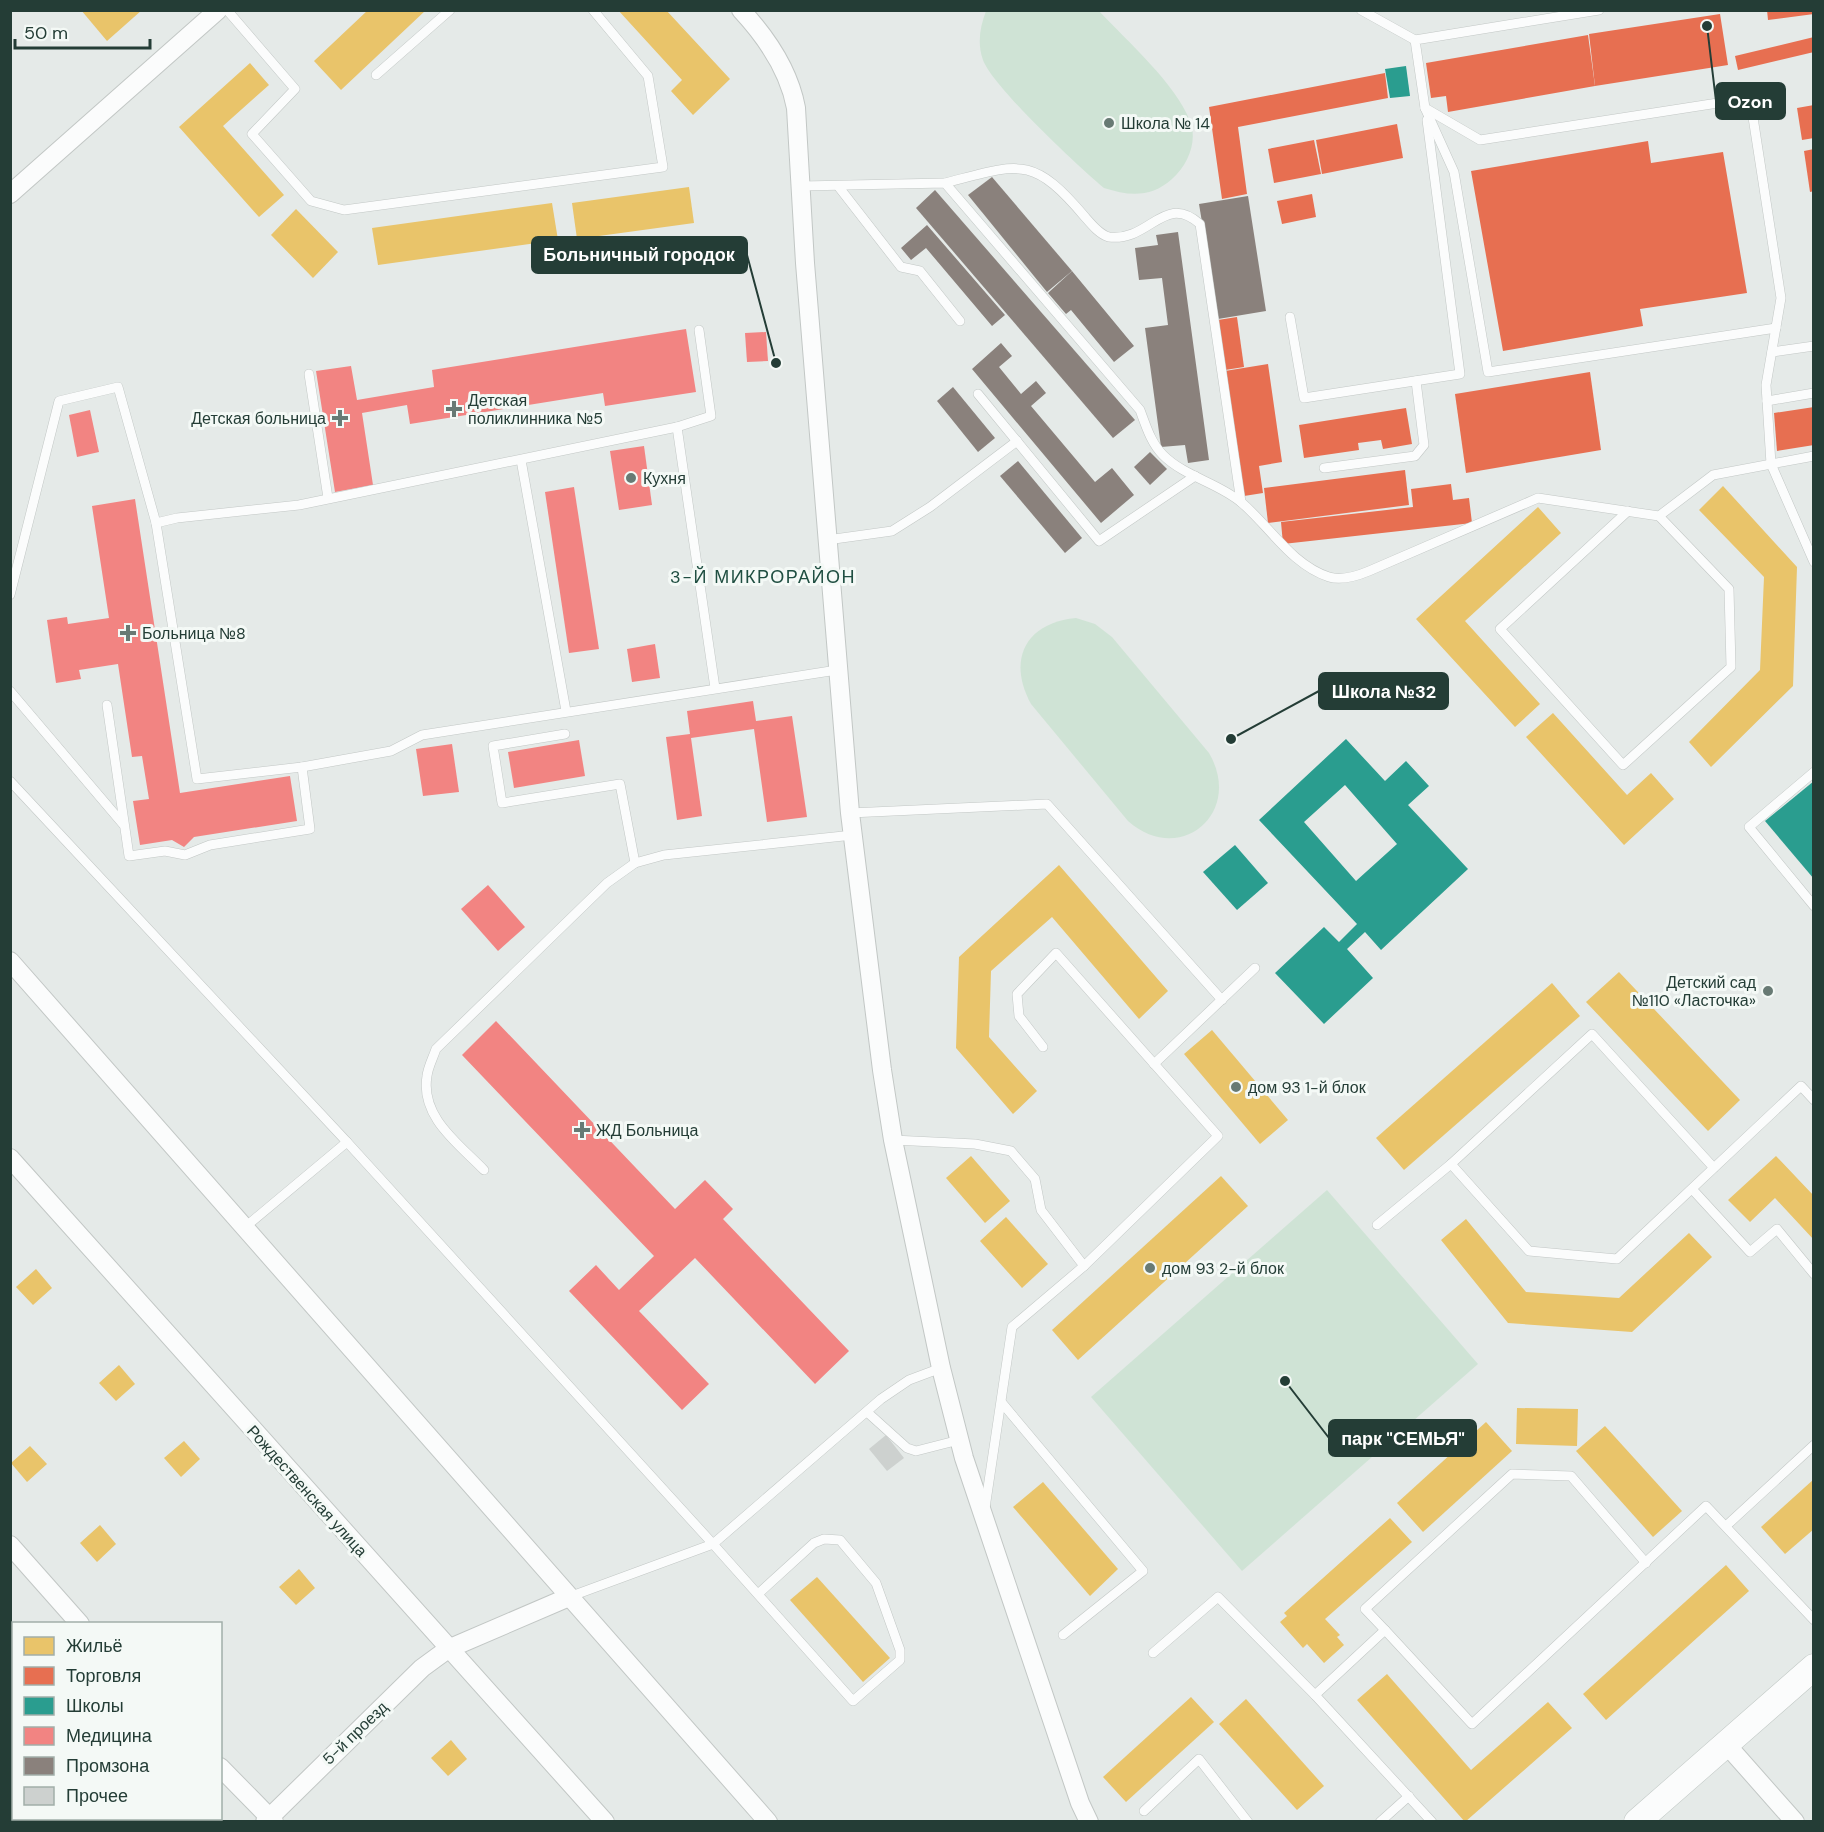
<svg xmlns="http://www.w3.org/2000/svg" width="1824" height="1832" font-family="'DM Sans',sans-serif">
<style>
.green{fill:#cfe3d5}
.homes{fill:#e9c46a}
.shops{fill:#e76f51}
.schools{fill:#2a9d8f;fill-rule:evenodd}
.health{fill:#f28482}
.industry{fill:#8a817c}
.building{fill:#cdd1cf}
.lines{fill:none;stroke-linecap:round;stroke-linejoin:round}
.service-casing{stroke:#c2c7c5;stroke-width:10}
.minor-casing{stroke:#c2c7c5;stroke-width:20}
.secondary-casing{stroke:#c1c8c5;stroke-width:27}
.service{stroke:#fbfcfc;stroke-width:9}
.minor{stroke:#fbfcfc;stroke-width:18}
.secondary{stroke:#fbfcfc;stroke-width:26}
.poi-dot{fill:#687a74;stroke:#f4f9f6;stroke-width:2}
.labels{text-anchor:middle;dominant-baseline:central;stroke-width:6;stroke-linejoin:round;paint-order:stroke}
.poi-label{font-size:16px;fill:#243d36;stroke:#f4f9f6;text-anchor:start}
.street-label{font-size:16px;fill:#243d36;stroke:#f4f9f6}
.neighbourhood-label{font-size:18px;letter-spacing:1.5px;fill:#204f42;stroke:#f4f9f6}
.leader{fill:none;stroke:#243d36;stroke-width:2}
.callout-dot{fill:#243d36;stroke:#f4f9f6;stroke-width:2}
.callout{fill:#243d36;stroke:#243d36;stroke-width:2}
.callout-label{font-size:18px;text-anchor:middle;font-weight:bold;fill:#fff}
</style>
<rect width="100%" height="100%" fill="#e5eae8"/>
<g class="green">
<path d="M986 11H1099C1127 41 1176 84 1190 121 1198 141 1188 165 1172 179 1151 198 1129 196 1104 188 1079 167 993 87 983 60 977 43 980 27 986 11Z"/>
<path d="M1076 618 1095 624 1112 637 1209 753C1244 813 1180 867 1128 821L1031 704C1007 660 1025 623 1076 618Z"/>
<polygon points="1327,1190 1478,1364 1242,1571 1091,1397"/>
</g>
<g class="homes">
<polygon points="81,10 142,10 107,41"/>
<polygon points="368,10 426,10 341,90 314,61"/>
<polygon points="618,10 666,10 730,79 693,115 671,91 682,80"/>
<polygon points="250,63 269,85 223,126 284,195 259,217 179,127"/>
<polygon points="689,187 694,223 577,239 572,203"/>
<polygon points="552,203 558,240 378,265 372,228"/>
<polygon points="296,209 338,252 313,278 271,235"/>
<polygon points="1723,486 1797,567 1793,686 1711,767 1689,742 1760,670 1764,577 1699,510"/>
<polygon points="1538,507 1561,533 1465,621 1540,704 1515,727 1416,619"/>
<polygon points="1553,713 1627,795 1651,773 1674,799 1624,845 1526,737"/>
<polygon points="1059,865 1168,991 1139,1019 1052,917 991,971 989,1037 1037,1091 1013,1114 956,1048 959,957"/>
<polygon points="1619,972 1740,1100 1708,1131 1586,1002"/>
<polygon points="1552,983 1580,1016 1404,1170 1376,1138"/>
<polygon points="1212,1030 1288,1120 1260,1144 1184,1054"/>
<polygon points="971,1156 1010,1201 985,1223 946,1178"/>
<polygon points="1776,1156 1814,1196 1814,1240 1775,1198 1750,1222 1728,1200"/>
<polygon points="1221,1176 1248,1206 1078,1360 1052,1330"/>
<polygon points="1006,1217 1048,1264 1022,1288 980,1241"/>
<polygon points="1466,1219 1526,1292 1619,1298 1689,1233 1712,1257 1632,1332 1508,1323 1441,1240"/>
<polygon points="36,1269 52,1288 33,1305 16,1287"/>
<polygon points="119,1365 135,1384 116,1401 99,1383"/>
<polygon points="1517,1408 1578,1409 1577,1446 1516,1444"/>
<polygon points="1486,1422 1512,1451 1423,1532 1397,1503"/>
<polygon points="1605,1426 1682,1511 1653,1537 1576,1451"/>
<polygon points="184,1441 200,1459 181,1477 164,1458"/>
<polygon points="30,1446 47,1464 27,1482 11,1463"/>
<polygon points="1814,1479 1814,1529 1785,1554 1761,1527"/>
<polygon points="1043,1482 1118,1569 1090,1596 1013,1507"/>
<polygon points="1390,1518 1412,1542 1325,1619 1340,1635 1337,1637 1344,1645 1324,1663 1307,1644 1303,1648 1280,1622 1287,1616 1284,1613"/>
<polygon points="100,1525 116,1544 97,1562 80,1543"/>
<polygon points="1726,1565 1749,1591 1606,1720 1583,1694"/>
<polygon points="299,1569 315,1588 296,1605 279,1587"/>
<polygon points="817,1577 890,1658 863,1682 790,1600"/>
<polygon points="1387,1674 1471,1770 1548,1702 1572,1728 1465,1822 1357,1700"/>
<polygon points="1191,1697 1214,1722 1126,1802 1103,1777"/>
<polygon points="1246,1699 1324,1786 1297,1810 1219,1724"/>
<polygon points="451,1740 467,1759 448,1776 431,1758"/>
</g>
<g class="shops">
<polygon points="1767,10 1814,10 1814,14 1768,20"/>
<polygon points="1720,14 1728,65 1595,86 1589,34"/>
<polygon points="1588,35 1595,86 1448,112 1446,96 1431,98 1426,63"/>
<polygon points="1814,37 1814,52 1738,70 1735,56"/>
<polygon points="1385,73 1388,98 1238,127 1247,194 1222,199 1209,107"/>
<polygon points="1814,105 1814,138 1802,140 1797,108"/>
<polygon points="1397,124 1403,158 1322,174 1316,140"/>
<polygon points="1314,140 1321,174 1274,183 1268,149"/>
<polygon points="1648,141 1651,163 1723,152 1747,293 1640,309 1643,326 1503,351 1471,171"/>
<polygon points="1814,149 1814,191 1810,192 1804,151"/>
<polygon points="1312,194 1316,217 1282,224 1277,201"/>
<polygon points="1237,317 1244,367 1225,370 1218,320"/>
<polygon points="1268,364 1282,462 1259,466 1263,493 1244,496 1225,371"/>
<polygon points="1590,372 1601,450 1466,473 1455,394"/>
<polygon points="1814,407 1814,445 1777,451 1774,413"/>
<polygon points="1406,408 1412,444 1383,449 1381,440 1358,443 1359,450 1304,458 1299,425"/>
<polygon points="1405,470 1409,505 1268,523 1264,488"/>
<polygon points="1451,484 1453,500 1469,498 1472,523 1283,544 1281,522 1413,507 1411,489"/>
</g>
<g class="schools">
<polygon points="1406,66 1410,96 1390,98 1385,69"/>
<path d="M1346 739 1385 781 1406 761 1429 786 1408 805 1468 869 1381 950 1365 932 1347 949 1373 978 1324 1024 1275 973 1324 927 1339 942 1357 924 1259 820ZM1345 785 1397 844 1356 881 1304 822Z"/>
<polygon points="1814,781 1814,879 1765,821"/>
<polygon points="1235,845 1268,883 1237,910 1203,872"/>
</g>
<g class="health">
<polygon points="686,329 696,392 605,406 603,393 410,424 407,405 362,413 373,485 335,492 316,371 351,366 357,400 434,387 432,370"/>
<polygon points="766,332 768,361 747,362 745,333"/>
<polygon points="90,410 99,452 77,457 69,415"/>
<polygon points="644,446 652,505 619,510 610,451"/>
<polygon points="574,487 599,649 569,653 545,492"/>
<polygon points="135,499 180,793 290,776 297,821 194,837 184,847 172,840 140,845 133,801 149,799 142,756 132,757 118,664 79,670 81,679 56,683 47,620 67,617 68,624 109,618 92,506"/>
<polygon points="655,644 660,678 632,682 627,649"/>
<polygon points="753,701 756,721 792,716 807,817 767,822 754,729 691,738 702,816 677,820 666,737 690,734 687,711"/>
<polygon points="579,740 585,776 514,788 508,752"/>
<polygon points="452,744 459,792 423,796 416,749"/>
<polygon points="488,885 525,927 498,951 461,909"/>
<polygon points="496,1021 675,1209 705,1180 733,1209 723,1219 849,1351 815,1384 695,1258 639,1311 709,1384 682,1410 569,1291 596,1265 619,1290 654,1256 462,1055"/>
</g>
<g class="industry">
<polygon points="992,177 1072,271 1047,292 968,195"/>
<polygon points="935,190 1135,420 1113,438 916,208"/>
<polygon points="1248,196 1266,311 1218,319 1199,204"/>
<polygon points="927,225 1005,315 992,326 926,248 911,260 901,248"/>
<polygon points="1178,232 1209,460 1188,463 1185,445 1161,447 1145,328 1168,325 1162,278 1139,280 1135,248 1158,245 1156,235"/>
<polygon points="1072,271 1134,346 1114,362 1071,310 1066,314 1048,293"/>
<polygon points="1001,343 1012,356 999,367 1021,394 1036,381 1046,393 1031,406 1095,482 1112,468 1134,495 1101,523 972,369"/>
<polygon points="953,387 995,438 978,452 937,401"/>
<polygon points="1150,452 1167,469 1150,485 1134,467"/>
<polygon points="1018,461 1082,538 1065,553 1000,476"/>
</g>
<polygon class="building" points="886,1435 904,1458 887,1471 869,1449"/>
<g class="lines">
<defs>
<g id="service">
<polyline points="227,10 295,89 252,134 311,201 344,210 663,167 648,76 593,10"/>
<polyline points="1361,10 1415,40"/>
<polyline points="1599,10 1415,40 1425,108 1480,140 1750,98 1781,298 1766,385 1771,464 1814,562"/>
<polyline points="376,75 450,10"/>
<polyline points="1425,108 1454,172 1488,372 1776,328"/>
<path d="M945 183C1019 164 1032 154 1085 217 1091 224 1100 235 1109 237 1150 242 1164 192 1200 224L1241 502"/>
<path d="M802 186 945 183 1140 410C1146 426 1151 443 1163 455 1185 477 1219 483 1242 503 1270 527 1292 565 1329 577 1342 581 1357 576 1369 571L1538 498 1659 516 1713 475 1814 456"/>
<polyline points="838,186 901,267 920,271 960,321"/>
<polyline points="1290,317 1304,398 1460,374 1427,120"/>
<polyline points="1772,352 1814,346"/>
<polyline points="309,374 328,498"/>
<polyline points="978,394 1099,541 1195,476"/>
<polyline points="1767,401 1814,393"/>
<polyline points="677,427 715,688"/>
<polyline points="521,460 566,711"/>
<polyline points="1324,468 1415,456 1424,445 1416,381"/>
<polyline points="1628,511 1500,629 1623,765 1731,667 1729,589 1659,516"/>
<polyline points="156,523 197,779 302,767"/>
<polyline points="827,540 892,531 930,507 1017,441"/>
<polyline points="10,595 59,401 118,387 156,523 177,518 299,505 677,427 711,416 699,330"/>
<polyline points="10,691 123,824"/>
<polyline points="107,705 129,856 165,851 185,855 210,845 310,829 302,767 391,751 422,735 837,670"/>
<polyline points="565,734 493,746 502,803 620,784 635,863"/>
<polyline points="1814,772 1749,827 1814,906"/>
<polyline points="10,781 347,1142"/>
<polyline points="850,813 1047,804 1222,1000"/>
<polyline points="1154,1064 1255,968"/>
<polyline points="893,1140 975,1144 1011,1151 1035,1179 1041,1210 1084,1266"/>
<polyline points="1714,1168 1592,1034 1451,1164 1529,1251 1617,1259 1801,1086 1814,1100"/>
<path d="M484 1170C459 1144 420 1117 427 1076 428 1067 433 1058 436 1049L607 883 635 863 664 855 853 835"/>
<polyline points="1692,1189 1750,1252 1777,1229 1814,1274"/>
<polyline points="1377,1225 1451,1164"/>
<polyline points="244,1228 347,1142 713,1544 853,1701 900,1660 900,1650 876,1583 840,1540 824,1539 814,1543 758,1594"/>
<polyline points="1002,1403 1143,1571 1063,1635"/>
<polyline points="867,1412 907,1448 916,1451 959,1440"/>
<polyline points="985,1508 1012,1327 1084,1266 1218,1136 1056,953 1017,994 1019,1016 1043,1047"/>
<polyline points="1726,1526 1814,1445"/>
<polyline points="569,1597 713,1544 881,1399 909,1380 941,1368"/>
<polyline points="1385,1630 1365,1609 1512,1474 1571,1476 1646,1563"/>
<polyline points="1153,1653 1218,1597 1315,1695"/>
<polyline points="1144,1811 1199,1759 1248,1822"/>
<polyline points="1380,1822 1409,1796"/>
<polyline points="1432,1822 1315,1695 1385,1630 1472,1724 1706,1506 1814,1620"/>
</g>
<g id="minor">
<path d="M741 10C767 38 789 70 796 108L805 263 850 813 882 1070 893 1140 941 1368 964 1458 1080 1803 1089 1822"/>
<polyline points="10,194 218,10"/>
<polyline points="10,961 768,1822"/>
<polyline points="10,1158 605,1822"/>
<polyline points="10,1545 80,1624"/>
<polyline points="1726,1744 1795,1822"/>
<polyline points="220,1767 274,1822"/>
<polyline points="265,1822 422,1668 448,1649 569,1597"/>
</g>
<polyline id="secondary" points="1637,1822 1814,1667"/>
</defs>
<use href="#service" class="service-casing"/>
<use href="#minor" class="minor-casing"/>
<use href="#secondary" class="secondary-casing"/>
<use href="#service" class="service"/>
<use href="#minor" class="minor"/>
<use href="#secondary" class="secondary"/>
</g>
<g class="poi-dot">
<circle cx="1109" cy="123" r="6"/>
<path d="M451 400h6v6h6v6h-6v6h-6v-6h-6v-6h6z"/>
<path d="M337 409h6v6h6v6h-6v6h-6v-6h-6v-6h6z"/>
<circle cx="631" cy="478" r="6"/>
<path d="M125 624h6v6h6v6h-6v6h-6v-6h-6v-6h6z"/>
<circle cx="1768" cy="991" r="6"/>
<circle cx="1236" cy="1087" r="6"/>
<path d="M579 1121h6v6h6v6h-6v6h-6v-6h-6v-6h6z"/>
<circle cx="1150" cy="1268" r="6"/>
</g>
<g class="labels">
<g class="poi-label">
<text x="1121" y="123">Школа № 14</text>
<text x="468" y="400">Детская<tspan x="468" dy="18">поликлинника №5</tspan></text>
<text x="326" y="418" text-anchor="end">Детская больница</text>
<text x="643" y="478">Кухня</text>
<text x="142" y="633">Больница №8</text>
<text x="1756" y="982" text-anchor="end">Детский сад<tspan x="1756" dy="18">№110 «Ласточка»</tspan></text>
<text x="1248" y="1087">дом 93 1-й блок</text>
<text x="596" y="1130">ЖД Больница</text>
<text x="1162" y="1268">дом 93 2-й блок</text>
</g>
<g class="street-label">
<text transform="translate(307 1491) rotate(48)">Рождественская улица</text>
<text transform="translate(355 1733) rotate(-44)">5-й проезд</text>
</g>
<g class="neighbourhood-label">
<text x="763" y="577">3-Й МИКРОРАЙОН</text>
</g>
</g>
<path class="leader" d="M1707 26L1716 101M776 363L747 255M1231 739L1319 691M1285 1381L1329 1438"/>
<g class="callout-dot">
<circle cx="1707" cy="26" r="6"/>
<circle cx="776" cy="363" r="6"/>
<circle cx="1231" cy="739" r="6"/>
<circle cx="1285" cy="1381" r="6"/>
</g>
<g class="callout">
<rect x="1716" y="83" width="69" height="36" rx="6"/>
<rect x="532" y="237" width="215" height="36" rx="6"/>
<rect x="1319" y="673" width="129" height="36" rx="6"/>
<rect x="1329" y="1420" width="147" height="36" rx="6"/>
</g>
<g class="callout-label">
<text x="1750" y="108">Ozon</text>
<text x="639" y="261">Больничный городок</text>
<text x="1384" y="698">Школа №32</text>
<text x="1403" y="1445">парк "СЕМЬЯ"</text>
</g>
<rect width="1824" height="1832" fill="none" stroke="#243d36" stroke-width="24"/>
<rect x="12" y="1622" width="210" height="198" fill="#f4f9f6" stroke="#a1aea9" stroke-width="1.5"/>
<rect x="24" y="1637" width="30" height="18" fill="#e9c46a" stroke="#a1aea9" stroke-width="1.5"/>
<text x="66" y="1652" font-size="18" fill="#243d36">Жильё</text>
<rect x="24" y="1667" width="30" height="18" fill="#e76f51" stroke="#a1aea9" stroke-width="1.5"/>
<text x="66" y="1682" font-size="18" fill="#243d36">Торговля</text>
<rect x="24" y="1697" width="30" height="18" fill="#2a9d8f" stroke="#a1aea9" stroke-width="1.5"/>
<text x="66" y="1712" font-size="18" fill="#243d36">Школы</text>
<rect x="24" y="1727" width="30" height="18" fill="#f28482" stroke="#a1aea9" stroke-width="1.5"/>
<text x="66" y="1742" font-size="18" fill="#243d36">Медицина</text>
<rect x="24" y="1757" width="30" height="18" fill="#8a817c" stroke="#a1aea9" stroke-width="1.5"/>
<text x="66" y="1772" font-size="18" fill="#243d36">Промзона</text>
<rect x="24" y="1787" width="30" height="18" fill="#cdd1cf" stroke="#a1aea9" stroke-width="1.5"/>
<text x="66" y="1802" font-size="18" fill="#243d36">Прочее</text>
<path d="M15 39v9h135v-9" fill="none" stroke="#243d36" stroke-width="3"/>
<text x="24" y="39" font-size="18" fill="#243d36" stroke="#f4f9f6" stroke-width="4.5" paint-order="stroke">50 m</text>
</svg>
